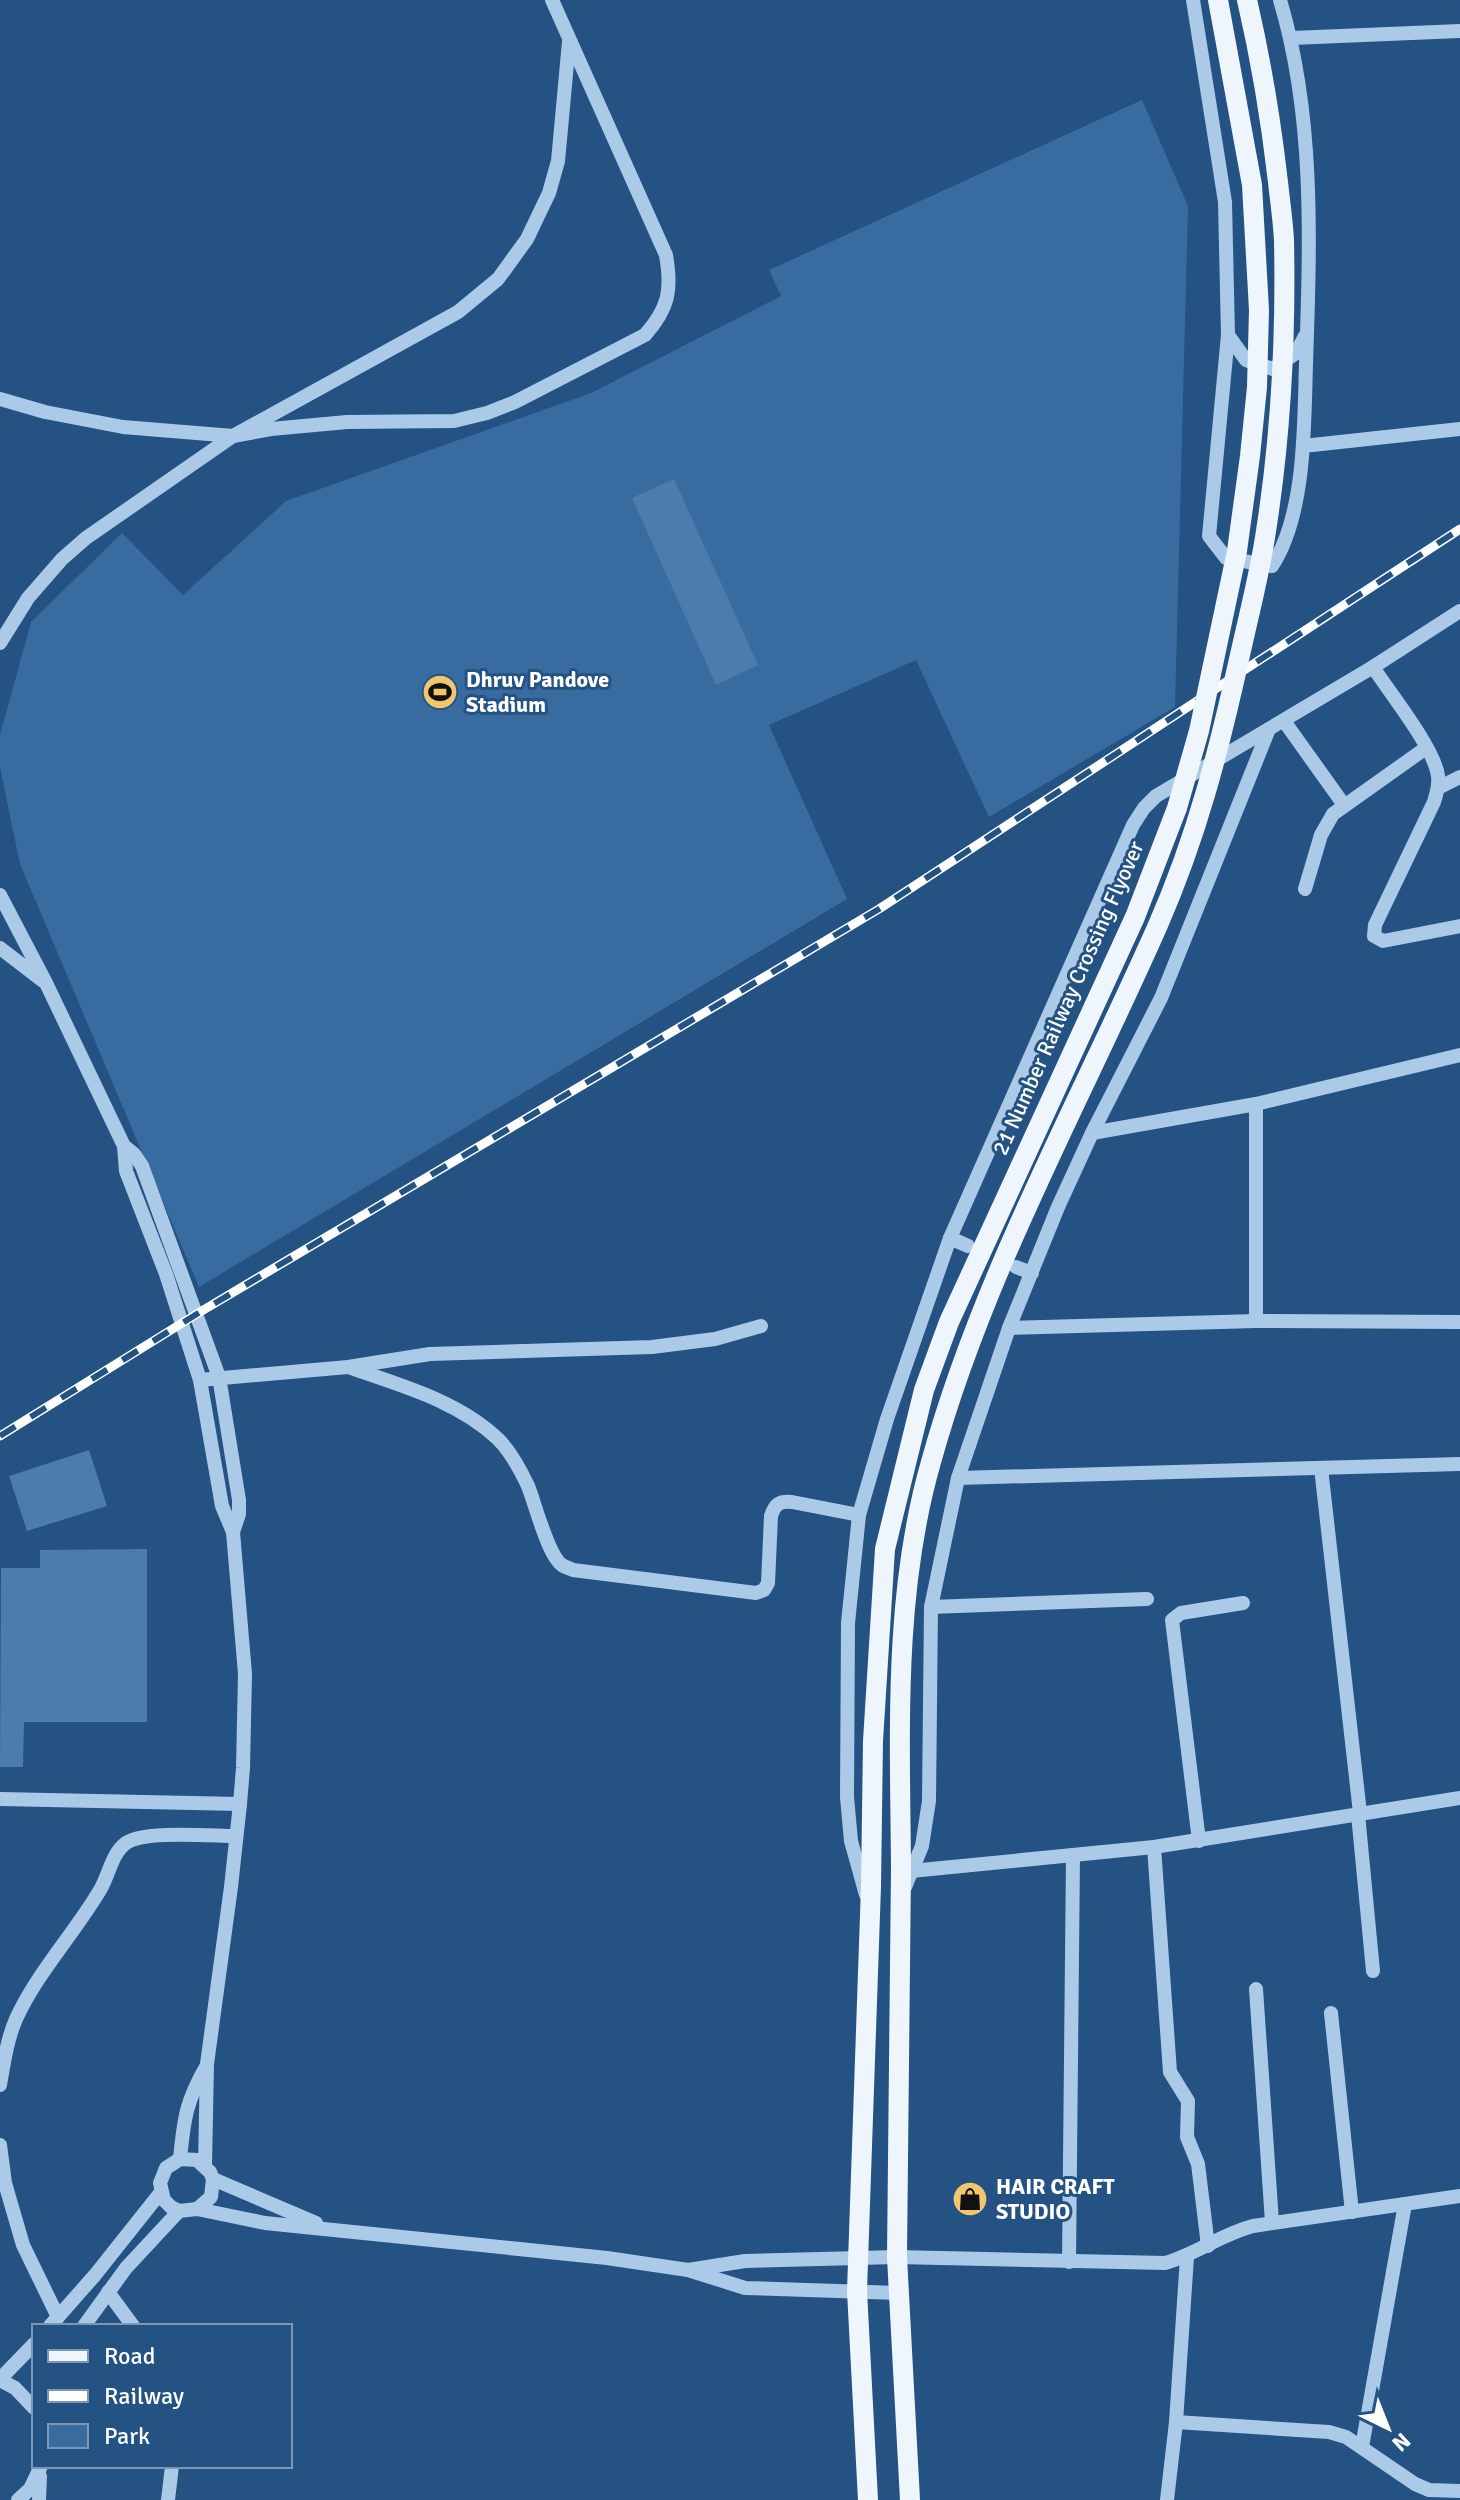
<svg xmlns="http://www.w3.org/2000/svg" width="1460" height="2500" font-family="Signika,sans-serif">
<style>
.green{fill:#386ca0}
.building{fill:#4b7cab}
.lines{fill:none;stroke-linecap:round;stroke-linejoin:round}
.minor{stroke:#abcae8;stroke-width:14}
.major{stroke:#eef5fd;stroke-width:20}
.rail-casing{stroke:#fff;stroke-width:9}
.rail{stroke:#235283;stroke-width:6;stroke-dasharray:18;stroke-linecap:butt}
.major-bridge{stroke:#eef5fd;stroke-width:20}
.labels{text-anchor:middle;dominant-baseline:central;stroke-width:6;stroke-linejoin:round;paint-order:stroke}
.poi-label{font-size:22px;font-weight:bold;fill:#fff;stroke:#235283;text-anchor:start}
.street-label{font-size:22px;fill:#fff;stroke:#235283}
</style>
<rect width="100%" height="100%" fill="#235283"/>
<polygon class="green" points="1142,100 1188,206 1175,707 989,817 916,660 769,725 847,899 199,1287 20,864 0,767 0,735 31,622 122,533 183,595 286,501 591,393 781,296 769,270"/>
<g class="building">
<polygon points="674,479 758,665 716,685 632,498"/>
<polygon points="89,1450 107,1506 27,1531 9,1476"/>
<polygon points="147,1549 147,1722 24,1722 23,1767 0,1767 1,1568 40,1568 40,1550"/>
</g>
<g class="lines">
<g class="minor">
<path d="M1193 0 1225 202 1228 335 1209 536 1226 558 1272 566C1306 514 1304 424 1306 364 1310 243 1315 117 1280 0"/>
<polyline points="1292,38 1460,31"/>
<polyline points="1228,335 1246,360 1273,369 1296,353 1305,336"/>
<path d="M0 399 45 412 123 427 233 436 271 429 347 422 454 421 487 413 515 402 645 335C669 308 672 290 666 255L552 0"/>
<polyline points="1303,446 1460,429"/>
<polyline points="0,643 28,598 62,559 86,538 233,436 458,312 498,279 527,239 549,193 558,161 569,42"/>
<path d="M1373 667C1390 693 1430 743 1437 771 1440 782 1437 792 1434 802L1375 925 1374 936 1383 941 1460 926"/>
<polyline points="1284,721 1344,805"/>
<polyline points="1438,788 1460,777"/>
<polyline points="1305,889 1321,835 1333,814 1426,748"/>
<polyline points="0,895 46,983 124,1146 126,1171 166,1274 200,1380 222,1506 233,1532 245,1674 243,1768 240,1804 231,1887 207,2064 205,2165"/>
<polyline points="0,948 43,981"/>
<polyline points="1092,1133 1256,1104 1460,1055"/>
<polyline points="124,1146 134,1154 142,1166 219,1377 239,1500 239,1514 233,1532"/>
<polyline points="950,1238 968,1246"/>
<polyline points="1016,1267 1032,1273"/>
<polyline points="1256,1321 1256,1104"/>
<polyline points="1009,1328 1256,1321 1460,1322"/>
<path d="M348 1367C399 1385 457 1400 498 1439 511 1452 520 1469 528 1486 535 1503 548 1556 562 1565 565 1567 569 1568 573 1570L756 1593 764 1590 768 1583 771 1516C775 1504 779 1501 792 1502L859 1515"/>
<polyline points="200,1380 348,1367 430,1354 652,1347 715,1339 761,1326"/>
<polyline points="1321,1468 1360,1813 1358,1814 1373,1971"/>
<polyline points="958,1478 1460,1464"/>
<polyline points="931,1607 1147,1599"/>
<polyline points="0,1799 240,1804"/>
<polyline points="1199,1841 1172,1620 1181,1613 1243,1603"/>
<polyline points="1154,1847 1170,2072 1188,2101 1187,2137 1198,2164 1208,2246"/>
<polyline points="911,1871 1154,1847 1460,1798"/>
<polyline points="905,1887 922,1846 929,1801 931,1607 958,1478 1009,1328 1058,1207 1092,1133 1161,998 1269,729"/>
<polyline points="866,1895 851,1841 847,1797 848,1623 859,1515 887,1419 950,1238 1133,825 1144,808 1156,796 1373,667 1460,611"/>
<polyline points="1256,1989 1272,2222"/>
<polyline points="1331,2013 1352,2212"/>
<path d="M0 2085C4 2062 7 2040 16 2019 37 1973 74 1934 100 1890 109 1875 112 1853 126 1843 144 1830 212 1836 236 1836"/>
<polyline points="0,2145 5,2183 23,2245 58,2317"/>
<path d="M180 2159C184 2118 186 2101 207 2065"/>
<polyline points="213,2179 316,2223"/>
<polyline points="197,2209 211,2197 213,2179 210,2172 197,2160 180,2159 166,2168 160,2183 164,2200 171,2207 179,2211 197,2209 265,2223 607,2258 688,2270 745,2288 898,2293"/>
<polyline points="1069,2262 1073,1855"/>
<path d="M688 2270 745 2261 897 2257 1165 2263C1196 2254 1222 2234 1253 2226L1460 2196"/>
<polyline points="108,2292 133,2326"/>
<polyline points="50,2326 95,2275 161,2192"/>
<polyline points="84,2326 126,2268 179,2211"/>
<polyline points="0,2379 34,2344"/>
<polyline points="0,2380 15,2388 34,2408"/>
<polyline points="1176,2422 1329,2432 1346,2437 1415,2484 1429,2490 1460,2491"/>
<polyline points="1362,2447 1405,2204"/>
<polyline points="18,2500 30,2489 41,2466"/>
<polyline points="39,2500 40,2476"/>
<polyline points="168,2500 172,2466"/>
<polyline points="1167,2500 1176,2422 1187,2257"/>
</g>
<g class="major">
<polyline points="901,1868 897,2257 910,2500"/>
<polyline points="868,2500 857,2291 871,1886"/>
</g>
<defs>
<polyline id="rail" points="0,1436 200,1312 879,909 1460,529"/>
</defs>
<use href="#rail" class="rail-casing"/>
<use href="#rail" class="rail"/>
<g class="major-bridge">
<path d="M901 1868C900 1733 893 1594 931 1462 983 1274 1080 1102 1158 925 1197 836 1219 750 1240 655 1249 614 1260 573 1266 531 1281 435 1286 338 1284 240 1283 221 1280 201 1278 182 1271 121 1261 60 1247 0"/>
<polyline points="871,1886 873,1741 885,1549 924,1390 949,1322 1135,917 1177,808 1199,731 1237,551 1250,456 1257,387 1259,310 1252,185 1218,0"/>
</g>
</g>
<defs>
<symbol id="stadium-disc" viewBox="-11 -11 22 22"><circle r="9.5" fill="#f2c56f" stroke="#235283"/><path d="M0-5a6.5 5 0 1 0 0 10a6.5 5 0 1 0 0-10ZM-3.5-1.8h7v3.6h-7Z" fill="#111"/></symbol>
<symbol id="shop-disc" viewBox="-11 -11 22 22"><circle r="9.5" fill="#f2c56f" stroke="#235283"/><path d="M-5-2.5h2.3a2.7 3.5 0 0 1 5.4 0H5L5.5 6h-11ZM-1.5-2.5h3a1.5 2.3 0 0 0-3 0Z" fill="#111"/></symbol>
</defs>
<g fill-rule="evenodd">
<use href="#stadium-disc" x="420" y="672" width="40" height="40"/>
<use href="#shop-disc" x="950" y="2179" width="40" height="40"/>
</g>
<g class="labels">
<g class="poi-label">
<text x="466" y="679">Dhruv Pandove<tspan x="466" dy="25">Stadium</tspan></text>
<text x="996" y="2186">HAIR CRAFT<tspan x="996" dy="25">STUDIO</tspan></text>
</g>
<g class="street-label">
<text transform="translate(1068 998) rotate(-66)">21 Number Railway Crossing Flyover</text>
</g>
</g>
<rect x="32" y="2324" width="260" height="144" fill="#235283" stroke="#7b97b5" stroke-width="2"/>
<rect x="48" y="2350" width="40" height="12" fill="#eef5fd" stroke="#7b97b5" stroke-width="2"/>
<text x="104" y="2364" font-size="24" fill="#ffffff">Road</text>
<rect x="48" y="2390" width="40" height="12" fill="#ffffff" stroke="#7b97b5" stroke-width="2"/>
<text x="104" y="2404" font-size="24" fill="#ffffff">Railway</text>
<rect x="48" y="2424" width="40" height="24" fill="#386ca0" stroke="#7b97b5" stroke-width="2"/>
<text x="104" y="2444" font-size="24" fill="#ffffff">Park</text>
<g transform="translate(1388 2428) rotate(137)" stroke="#235283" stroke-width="6" paint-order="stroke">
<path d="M0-6L14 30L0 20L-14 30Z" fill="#ffffff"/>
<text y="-12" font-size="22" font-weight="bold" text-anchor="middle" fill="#ffffff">N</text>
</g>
</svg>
